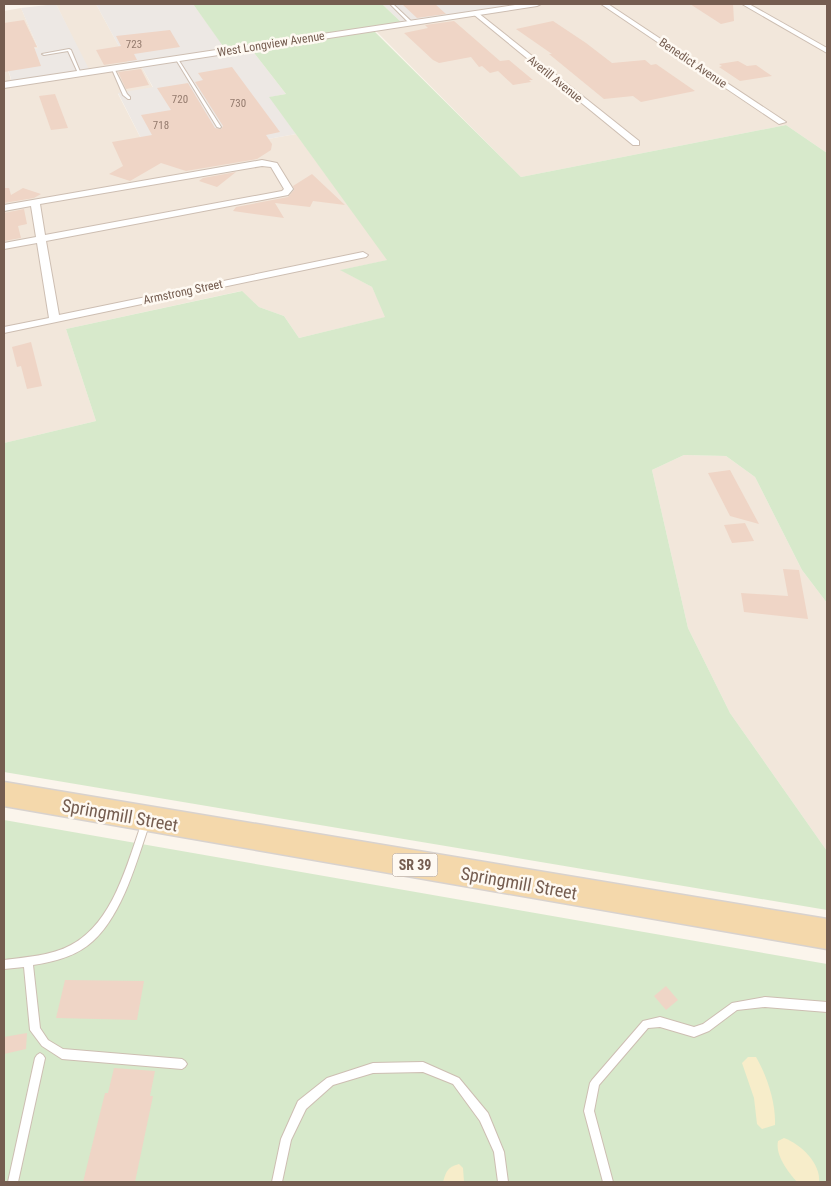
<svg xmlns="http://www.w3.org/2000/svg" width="831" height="1186" font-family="'Roboto Condensed',sans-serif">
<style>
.residential{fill:#f2e7db}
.industrial{fill:#ede8e4}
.green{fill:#d7e9cb}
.sand{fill:#f7edca}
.building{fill:#efd5c6}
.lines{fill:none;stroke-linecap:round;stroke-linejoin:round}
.service-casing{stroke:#cdbeb2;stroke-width:2}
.minor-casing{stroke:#cdbeb2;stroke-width:2}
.tertiary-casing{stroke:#cdbeb2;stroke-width:2}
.primary-casing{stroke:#d8d2ce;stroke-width:3}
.service{fill:#fff;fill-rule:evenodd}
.minor{fill:#fff;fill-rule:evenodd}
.tertiary{fill:#fff;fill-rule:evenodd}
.primary{fill:#f4d8ab;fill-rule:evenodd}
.labels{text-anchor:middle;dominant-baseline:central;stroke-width:5;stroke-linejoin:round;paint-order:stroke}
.far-number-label{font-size:11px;fill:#947b6e}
.far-street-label{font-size:12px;fill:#755d50;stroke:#fef9f2}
.shield{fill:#fef9f2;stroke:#9e8c81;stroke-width:1}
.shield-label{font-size:14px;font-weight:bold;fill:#755d50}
.near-street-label{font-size:18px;fill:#755d50;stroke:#fef9f2}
</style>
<rect width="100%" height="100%" fill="#fbf5ec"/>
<g class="residential">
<polygon points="56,4 96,4 129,65 140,64 153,88 118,94 152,160 296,134 388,260 341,270 372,287 386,317 299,338 284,316 259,307 241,291 66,329 96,421 4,443 4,58 12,83 89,71"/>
<polygon points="527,4 827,4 827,153 786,125 521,177 372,27"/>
<polygon points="21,8 38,48 4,53 4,11"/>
<polygon points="684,455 726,456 755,477 802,570 827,603 827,851 730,713 688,628 652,470"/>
</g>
<g class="industrial">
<polygon points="56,4 90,71 12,83 4,53 38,48 21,8"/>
<polygon points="96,4 193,4 228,52 251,49 286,94 270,97 296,134 152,160 118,93 153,87 140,64 129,65"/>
<polygon points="382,4 527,4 402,23"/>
</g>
<g class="green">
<polygon points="193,4 382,4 402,23 225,49"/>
<polygon points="374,31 521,177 786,125 827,153 827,603 802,570 755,477 726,456 684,455 652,470 688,628 730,713 827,851 827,910 4,772 4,443 96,421 66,329 242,291 259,307 284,316 299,338 385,317 372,287 340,270 387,260 269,97 286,94 251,49"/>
<polygon points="4,820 827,964 827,1182 4,1182"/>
</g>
<g class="sand">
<path d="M748 1057H756C767 1076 776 1103 775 1125L762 1129 757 1124 754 1098 742 1063Z"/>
<path d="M784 1138C801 1144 821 1164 819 1182H797C788 1172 775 1155 778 1141Z"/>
<path d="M459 1164 463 1168 464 1182H443C446 1171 448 1167 459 1164Z"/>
</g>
<g class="building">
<polygon points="402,4 435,4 446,14 417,18"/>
<polygon points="690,4 733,4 734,21 721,24"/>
<polygon points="24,20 37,47 34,47 41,66 4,72 4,23"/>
<polygon points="454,21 500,61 509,60 533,80 529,80 531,82 513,85 498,71 490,73 482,66 479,67 471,57 439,63 433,60 404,33 428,28 425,25"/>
<polygon points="553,21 586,43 612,63 645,60 651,65 656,64 695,91 641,102 633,96 604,99 549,54 552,54 516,29"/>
<polygon points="170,30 180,47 134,54 137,60 104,65 96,50 121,46 116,36"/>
<polygon points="738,61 747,66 756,65 772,76 740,81 719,67 722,66 719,64"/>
<polygon points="232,67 280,132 266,135 272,144 271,150 257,159 186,171 161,163 130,181 109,174 123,166 112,142 152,135 141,115 171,110 157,88 188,83 215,128 221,129 223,126 195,82 203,80 198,73"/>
<polygon points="141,69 149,85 126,89 118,72"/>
<polygon points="55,94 68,128 51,130 39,96"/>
<polygon points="236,172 217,187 199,181 203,178"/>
<polygon points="312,174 345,205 313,201 310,207 275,203 284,218 233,211 236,207 288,197 294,190 293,186"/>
<polygon points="4,188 9,188 11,195 23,188 41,194 34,198 4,203"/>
<polygon points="24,209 27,224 18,226 21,238 4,241 4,213"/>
<polygon points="31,342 42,386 27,389 21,366 17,367 12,347"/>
<polygon points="730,470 759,524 730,516 708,473"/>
<polygon points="745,523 754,541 732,543 724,525"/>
<polygon points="783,569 799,570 808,619 744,612 741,593 788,596"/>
<polygon points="65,980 144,981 137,1020 56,1018"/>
<polygon points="666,986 678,1000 666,1010 654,996"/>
<polygon points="27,1033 26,1049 4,1054 4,1037"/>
<polygon points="114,1068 155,1071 150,1096 153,1096 135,1182 83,1182 105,1093 108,1093"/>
</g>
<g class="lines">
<defs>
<g id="service">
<polygon points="390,4 393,4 412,22 412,24 410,24"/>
<polygon points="69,49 71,50 81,74 78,73 68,51 44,55 42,54"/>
<polygon points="175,58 178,59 221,127 220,128 217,127"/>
<polygon points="111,67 114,68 127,94 130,97 130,99 128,99 123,95"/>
<path d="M146 818 149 819 150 822C137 860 123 914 93 941 77 956 54 962 33 965L40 1028 48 1040 63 1049 182 1059 185 1061 187 1064 185 1067 182 1069 62 1059 59 1057 42 1046 30 1030 24 967 4 969V960C26 957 51 956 71 945 113 923 127 864 142 822L143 819Z"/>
<polygon points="765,997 827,1002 827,1012 765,1007 737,1010 709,1031 694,1037 660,1027 648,1028 599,1085 594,1111 613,1182 603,1182 584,1111 590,1083 592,1080 643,1021 660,1017 694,1027 703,1024 732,1003"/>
<polygon points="40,1053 43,1055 45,1058 18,1182 8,1182 35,1058 37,1055"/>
<polygon points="423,1062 459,1078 488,1113 504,1152 508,1182 498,1182 494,1152 480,1121 453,1084 423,1072 373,1073 333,1085 306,1109 291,1140 282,1182 272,1182 281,1139 298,1101 327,1078 373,1063"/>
</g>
<g id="minor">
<polygon points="601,4 608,4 786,122 779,124"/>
<polygon points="742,4 749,4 827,48 827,53"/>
<polygon points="473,12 477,12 639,141 639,145 633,145 473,14"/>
<path d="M262 160 277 163 293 189 288 195 46 241 59 315 363 252 368 255 366 257 4 333V327L49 318 37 243 4 249V243L36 237 31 206 4 211V205ZM262 166 271 167 284 189 282 191 45 235 40 204Z"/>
</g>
<polygon id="tertiary" points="522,4 541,4 537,6 4,88 4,82"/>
<polygon id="primary" points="4,782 827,919 827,949 4,806"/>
</defs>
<use href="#service" class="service-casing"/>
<use href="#minor" class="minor-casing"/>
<use href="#tertiary" class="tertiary-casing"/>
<use href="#primary" class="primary-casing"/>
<use href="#service" class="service"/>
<use href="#minor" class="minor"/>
<use href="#tertiary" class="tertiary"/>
<use href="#primary" class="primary"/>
</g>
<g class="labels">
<g class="far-number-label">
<text x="134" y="44">723</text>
<text x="180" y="99">720</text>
<text x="238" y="103">730</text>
<text x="161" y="125">718</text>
</g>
<g class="far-street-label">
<text transform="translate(271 44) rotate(-9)">West Longview Avenue</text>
<text transform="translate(693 63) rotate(34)">Benedict Avenue</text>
<text transform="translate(555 79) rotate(39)">Averill Avenue</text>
<text transform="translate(183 292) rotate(-12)">Armstrong Street</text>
</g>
<rect class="shield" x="392.5" y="853.5" width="45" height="23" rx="4"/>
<g class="shield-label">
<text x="415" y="865">SR 39</text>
</g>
<g class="near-street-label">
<text transform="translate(120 815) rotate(10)">Springmill Street</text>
<text transform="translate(519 883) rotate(10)">Springmill Street</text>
</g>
</g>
<rect width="831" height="1186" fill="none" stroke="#755d50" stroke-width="10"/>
</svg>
